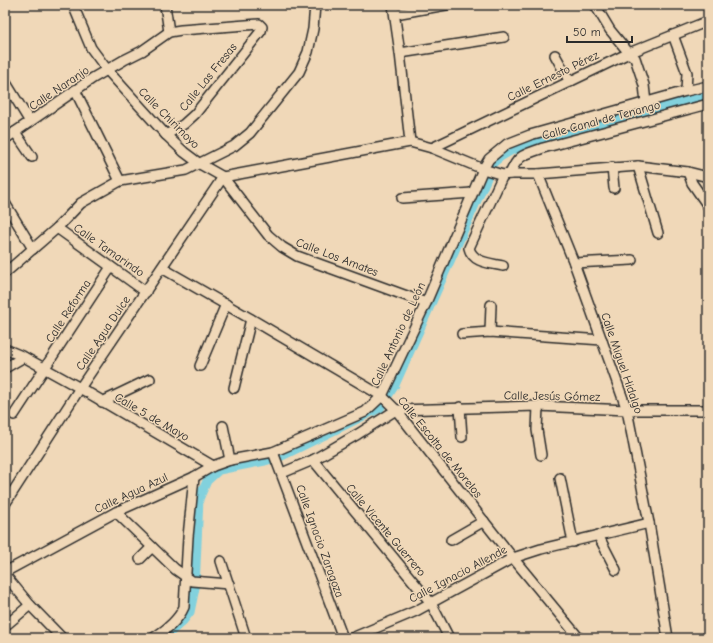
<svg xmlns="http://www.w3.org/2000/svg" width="713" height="643" font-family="'Comic Neue',sans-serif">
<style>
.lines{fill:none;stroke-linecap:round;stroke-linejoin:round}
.canal{stroke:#82d1dd;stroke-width:9}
.minor-casing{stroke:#2b2b2b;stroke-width:12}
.minor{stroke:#f0d8b8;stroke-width:9}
.labels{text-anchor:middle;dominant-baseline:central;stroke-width:3;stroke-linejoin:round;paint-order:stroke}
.street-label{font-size:12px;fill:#2b2b2b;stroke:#f0d8b8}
</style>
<rect width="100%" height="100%" fill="#f0d8b8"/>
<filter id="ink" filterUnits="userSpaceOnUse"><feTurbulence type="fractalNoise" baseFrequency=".025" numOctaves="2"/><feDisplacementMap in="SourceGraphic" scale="8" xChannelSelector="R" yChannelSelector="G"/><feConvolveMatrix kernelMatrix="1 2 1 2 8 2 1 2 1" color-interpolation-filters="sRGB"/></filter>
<g filter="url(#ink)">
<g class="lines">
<g class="canal">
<polyline points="492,164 500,157 512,150 708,94"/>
<polyline points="164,638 183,621 190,612 195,588 199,499 207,481 219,470 265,461 282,456 380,408 395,385 487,178"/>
</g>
<defs>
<g id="minor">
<polyline points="73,5 91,48 108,71 166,135 184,152 200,164 223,177 268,235 282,247 297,256 426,303"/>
<polyline points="165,5 169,32"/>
<polyline points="393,5 400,53 410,142"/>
<polyline points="595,5 610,30 629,53 635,58 644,85 646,103"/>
<polyline points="395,14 446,5"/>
<polyline points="673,35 687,73 686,91"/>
<polyline points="400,53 504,37"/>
<polyline points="555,55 570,82"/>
<polyline points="5,81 30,122"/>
<polyline points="75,90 120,181"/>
<polyline points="15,132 32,157"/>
<polyline points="5,139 93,78 124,60 142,51 169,32 181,30 259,24 262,27 261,31 195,114 184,124 166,135"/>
<polyline points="432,148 629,53 708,21"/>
<polyline points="638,166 658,233"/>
<polyline points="612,167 614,188"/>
<polyline points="688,172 692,183 708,206"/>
<path d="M510 174C518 154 524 155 543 148L708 104"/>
<polyline points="538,174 574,263 627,410 649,523 668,638"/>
<path d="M503 175 469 248C473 263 490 263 503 266"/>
<polyline points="223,177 410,142 432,148 483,169 503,175 510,174 538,174 638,166 688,172 708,177"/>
<polyline points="402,198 472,193"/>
<polyline points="5,203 33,249"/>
<polyline points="57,228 146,292"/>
<polyline points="574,263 632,260"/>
<polyline points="162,268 251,319 382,396 396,410 513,558 579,638"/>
<polyline points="5,273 57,228 81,203 120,181 186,170 234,146 250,133 299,72 308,52 313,29 315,5"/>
<polyline points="490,332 491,305"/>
<polyline points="462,334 490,332 602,340"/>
<polyline points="5,349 24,357 80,388 213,466"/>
<polyline points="200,366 226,304"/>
<polyline points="5,368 24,357"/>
<polyline points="234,388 251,319"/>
<polyline points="102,402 150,379"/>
<polyline points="538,406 537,430 541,455"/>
<polyline points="460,407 462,437"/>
<polyline points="14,415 111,267"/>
<polyline points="223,426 230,460"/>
<polyline points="273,452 343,638"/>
<polyline points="313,460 431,603 449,638"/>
<polyline points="282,473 313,460 358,434 396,410 538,406 627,410 708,410"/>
<polyline points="560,478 573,542"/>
<polyline points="5,504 80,388 223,177"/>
<polyline points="116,512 175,569 192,581 229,584"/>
<polyline points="598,535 616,570"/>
<polyline points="451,540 484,521"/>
<polyline points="140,559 152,547"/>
<polyline points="221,561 246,638"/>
<polyline points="5,572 116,512 194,477 213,466 230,460 273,452 365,412 382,396 426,303 483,169 489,159 507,144 530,135 686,91 708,86"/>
<polyline points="5,575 30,605 62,638"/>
<polyline points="5,626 30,605"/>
<path d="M153 638C166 630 178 621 184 607L188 537 194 477"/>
<polyline points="352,638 416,611 513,558 541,549 649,523"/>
</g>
</defs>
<use href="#minor" class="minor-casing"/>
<use href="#minor" class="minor"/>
</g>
</g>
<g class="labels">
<g class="street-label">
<text transform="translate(553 76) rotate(-26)">Calle Ernesto Pérez</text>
<text transform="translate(208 77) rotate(-51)">Calle Las Fresas</text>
<text transform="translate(59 88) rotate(-34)">Calle Naranjo</text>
<text transform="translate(169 118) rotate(45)">Calle Chirimoyo</text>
<text transform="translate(601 120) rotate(-15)">Calle Canal de Tenango</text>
<text transform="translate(109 250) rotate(35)">Calle Tamarindo</text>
<text transform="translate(337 257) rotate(21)">Calle Los Amates</text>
<text transform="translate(68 311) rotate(-57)">Calle Reforma</text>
<text transform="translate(103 333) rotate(-56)">Calle Agua Dulce</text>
<text transform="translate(398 334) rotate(-65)">Calle Antonio de León</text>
<text transform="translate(622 363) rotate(71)">Calle Miguel Hidalgo</text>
<text transform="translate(552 396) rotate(1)">Calle Jesús Gómez</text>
<text transform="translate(152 417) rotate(30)">Calle 5 de Mayo</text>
<text transform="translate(440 447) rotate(51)">Calle Escolta de Morelos</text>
<text transform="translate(131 493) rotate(-25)">Calle Agua Azul</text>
<text transform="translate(386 530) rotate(50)">Calle Vicente Guerrero</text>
<text transform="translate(320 541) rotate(70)">Calle Ignacio Zaragoza</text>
<text transform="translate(458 574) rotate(-28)">Calle Ignacio Allende</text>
</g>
</g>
<rect width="713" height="643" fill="none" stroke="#f0d8b8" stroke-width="20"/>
<rect x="10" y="10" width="693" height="623" fill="none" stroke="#2b2b2b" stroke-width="1.5" filter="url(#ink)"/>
<path d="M567 36v6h65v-6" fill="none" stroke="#2b2b2b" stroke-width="2"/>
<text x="573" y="36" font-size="12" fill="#2b2b2b" stroke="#f0d8b8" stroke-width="3" paint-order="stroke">50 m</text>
</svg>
